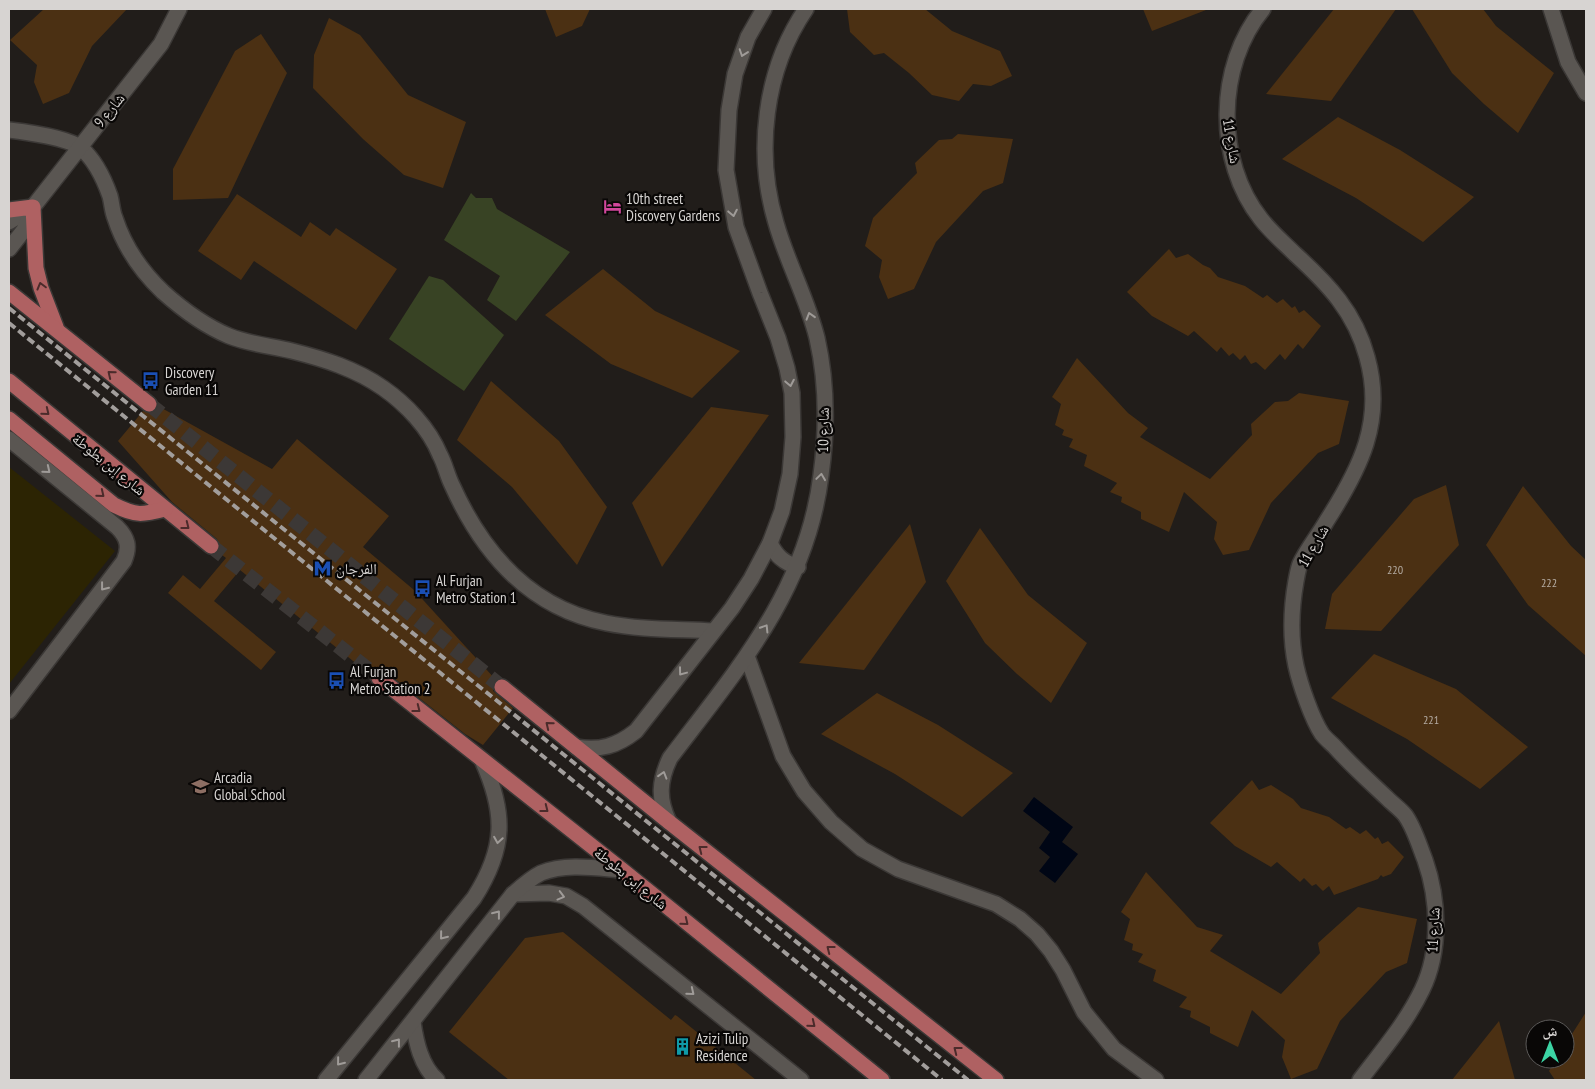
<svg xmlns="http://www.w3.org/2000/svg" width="1595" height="1089" font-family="'PT Sans Narrow','Noto Naskh Arabic',sans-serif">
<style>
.green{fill:#384324}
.sand{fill:#2c2403}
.water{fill:#000615}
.building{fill:#4b3013}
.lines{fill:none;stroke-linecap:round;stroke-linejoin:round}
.major-tunnel{stroke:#3c3836;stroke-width:15;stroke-dasharray:15 8;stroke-linecap:butt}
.minor-casing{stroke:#3b3836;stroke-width:18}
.major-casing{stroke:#3b3836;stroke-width:18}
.minor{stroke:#5a5652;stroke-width:15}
.major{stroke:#af6162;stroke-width:15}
.rail{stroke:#a29e9c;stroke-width:4;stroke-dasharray:8 4;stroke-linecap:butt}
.oneway{stroke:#9f9b98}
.oneway2{stroke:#4b2b2b}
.labels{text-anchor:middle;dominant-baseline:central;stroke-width:4.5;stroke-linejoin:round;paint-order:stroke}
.number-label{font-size:12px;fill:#b4aba2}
.street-label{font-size:15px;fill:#d7d4d2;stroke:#090706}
.poi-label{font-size:15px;fill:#d7d4d2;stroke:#090706;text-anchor:start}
</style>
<rect width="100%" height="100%" fill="#211d1a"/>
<g class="green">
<polygon points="471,193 476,198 492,198 497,209 570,252 516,321 487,300 500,276 444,240"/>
<polygon points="429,276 443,280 504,335 464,391 389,339"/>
</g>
<polygon class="sand" points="9,467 115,551 9,684"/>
<polygon class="water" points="1034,797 1073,827 1062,842 1078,854 1055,883 1039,871 1050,857 1039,848 1050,832 1023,811"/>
<g class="building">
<polygon points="44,9 127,9 92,46 69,93 43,104 34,82 37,65 10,40"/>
<polygon points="545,9 590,9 582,26 556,37"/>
<polygon points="847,9 925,9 952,31 1000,51 1012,76 991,86 973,84 959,101 932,95 909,73 884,53 874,55 850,32"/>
<polygon points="1143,9 1206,9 1206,10 1152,31"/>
<polygon points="1334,9 1396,9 1331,101 1266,94"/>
<polygon points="1412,9 1483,9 1496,26 1554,73 1518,133 1484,104 1452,73"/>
<polygon points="329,18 360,35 408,95 466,122 443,188 404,175 363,139 313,88 314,55"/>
<polygon points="261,34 287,73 228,198 173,200 173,169 235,51"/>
<polygon points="1338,117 1400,150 1474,197 1423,242 1356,198 1282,159"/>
<polygon points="958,134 1013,139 1003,183 983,191 936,242 914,289 888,299 879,277 882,260 865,246 873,218 917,173 915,163 939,140 952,139"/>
<polygon points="237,194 301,237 310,222 330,236 336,228 397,269 356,330 254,261 241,280 198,251"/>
<polygon points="1169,249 1176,258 1188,254 1203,265 1210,268 1218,277 1245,286 1263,298 1267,295 1277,303 1283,299 1292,308 1295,306 1299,313 1304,310 1321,326 1303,349 1298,344 1285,360 1280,354 1265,370 1256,362 1251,364 1245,355 1240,360 1233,353 1229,356 1221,347 1217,352 1194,331 1188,336 1152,316 1127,292"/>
<polygon points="603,269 655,311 740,351 692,398 611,364 545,315"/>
<polygon points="1077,358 1128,413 1148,428 1140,437 1210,479 1252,435 1251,424 1275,402 1288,401 1299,393 1349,401 1339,444 1318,453 1271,503 1249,550 1223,555 1214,539 1217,522 1184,492 1169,532 1141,519 1141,512 1121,502 1122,497 1110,492 1117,483 1084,466 1087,455 1069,447 1073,439 1062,435 1064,430 1055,425 1061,404 1052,397"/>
<polygon points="491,381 559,441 607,507 577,565 512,487 457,440"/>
<polygon points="158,406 272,469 297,439 389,516 363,547 414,590 496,680 493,685 493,691 513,708 483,745 465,734 385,671 376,669 371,674 358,665 240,570 214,601 276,652 261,670 168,593 183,575 200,589 226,558 218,552 220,547 217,539 172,502 118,441 143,411 152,413"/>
<polygon points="711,407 769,415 662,567 632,503"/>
<polygon points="1446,485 1459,545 1381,631 1325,629 1332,594 1414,499"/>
<polygon points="1523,486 1571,546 1586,560 1586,656 1528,605 1486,545"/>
<polygon points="910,524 926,582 864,670 799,663"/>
<polygon points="980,528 1028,595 1087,643 1051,703 1017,674 985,643 946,581"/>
<polygon points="1374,654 1456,689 1528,747 1480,789 1407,739 1331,698"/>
<polygon points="877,693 938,725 1013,773 962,817 895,774 821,734"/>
<polygon points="1252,780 1259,790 1271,785 1293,799 1301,808 1329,817 1346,829 1350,827 1360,834 1366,830 1375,839 1378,837 1382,844 1388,841 1404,857 1391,874 1383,877 1381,875 1378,879 1334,895 1329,886 1323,891 1316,884 1312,886 1304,878 1300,882 1277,862 1271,867 1235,846 1210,823"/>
<polygon points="1146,872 1197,927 1223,935 1210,951 1281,994 1320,953 1318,943 1358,907 1417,919 1407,963 1386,972 1340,1021 1317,1069 1291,1079 1282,1057 1285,1040 1252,1010 1238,1047 1210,1033 1210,1027 1190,1017 1191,1011 1179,1007 1187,997 1153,981 1156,970 1138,962 1143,954 1132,950 1133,944 1124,940 1130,919 1121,912"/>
<polygon points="563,932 671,1020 675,1015 677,1016 756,1080 509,1080 449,1032 525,938"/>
<polygon points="1586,1012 1586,1080 1555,1080 1549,1071 1556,1059 1565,1059 1565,1045"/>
<polygon points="1499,1021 1515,1080 1452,1080"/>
</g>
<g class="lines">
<g class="major-tunnel">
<polyline points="149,404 502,687"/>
<polyline points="211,546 379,678"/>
</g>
<defs>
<g id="minor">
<path d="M1263 9C1216 66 1215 161 1261 219 1271 232 1284 243 1295 254 1328 284 1355 312 1367 357 1385 421 1360 469 1326 522 1318 536 1307 549 1300 564 1298 569 1297 576 1296 581 1291 609 1290 638 1296 666 1300 684 1312 719 1322 734 1326 739 1331 743 1335 747 1351 765 1369 781 1387 798 1393 804 1400 809 1405 815 1414 827 1419 845 1425 860 1439 900 1441 951 1422 990 1406 1023 1382 1051 1360 1080"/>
<polyline points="1551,9 1568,62 1586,93"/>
<path d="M9 130C26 132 68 138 81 148 95 160 104 179 110 196 112 203 112 211 115 218 124 246 142 272 163 292 182 309 205 326 229 336 249 344 271 346 292 351 324 359 356 369 383 388 406 404 429 428 440 455 445 464 447 475 452 485 482 552 530 608 606 623 640 630 677 629 713 631"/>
<polyline points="9,222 33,207"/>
<polyline points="9,249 24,230 33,207 161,44 179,9"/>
<path d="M9 439 117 527C128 538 130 547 124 561L9 711"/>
<path d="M770 543C776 556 784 563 798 567"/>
<polyline points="747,656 783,756 804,791 831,822 862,849 898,869 996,904 1020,919 1037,934 1051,951 1063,970 1084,1012 1114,1049 1156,1080"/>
<path d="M576 747C600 751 617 746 636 731L732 608 751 579 770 543 782 511 790 474 793 437 792 393 787 368 778 338 760 293 736 227 726 170 729 110 735 74 748 37 764 9"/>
<path d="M669 822C658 799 659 781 670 758 737 670 807 590 821 475 827 431 827 382 817 338 807 298 787 262 776 223 755 153 764 70 806 9"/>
<polyline points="513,894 549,893 566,896 583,906 801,1080"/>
<path d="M413 1022C416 1042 421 1066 437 1080"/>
<path d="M326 1080 474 898C506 848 506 813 482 760"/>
<path d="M366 1080 513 894C522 886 531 878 541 873 566 863 596 868 622 870"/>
</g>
<g id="major">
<polyline points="9,210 33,207 36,268 41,288 56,327"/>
<polyline points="9,292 149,404"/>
<polyline points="9,381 211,546"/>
<path d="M9 419 114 505C136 516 142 515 165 509"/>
<polyline points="379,678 622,870 882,1080"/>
<polyline points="502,687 669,822 996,1080"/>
</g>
</defs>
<use href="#minor" class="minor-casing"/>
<use href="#major" class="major-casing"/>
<use href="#minor" class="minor"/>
<use href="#major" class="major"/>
<g class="rail">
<polyline points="9,308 968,1080"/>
<polyline points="9,323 942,1080"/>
</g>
</g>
<defs><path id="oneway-chevron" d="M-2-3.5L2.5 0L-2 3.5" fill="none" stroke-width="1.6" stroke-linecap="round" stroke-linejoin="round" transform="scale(1.25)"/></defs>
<g class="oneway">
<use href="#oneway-chevron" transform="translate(743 53) rotate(109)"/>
<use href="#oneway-chevron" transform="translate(733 213) rotate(79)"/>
<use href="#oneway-chevron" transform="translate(810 316) rotate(-107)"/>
<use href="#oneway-chevron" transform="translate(790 383) rotate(79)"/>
<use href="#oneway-chevron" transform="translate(47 470) rotate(39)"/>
<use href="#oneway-chevron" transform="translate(821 477) rotate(-82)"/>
<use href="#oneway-chevron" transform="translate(104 587) rotate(128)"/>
<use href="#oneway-chevron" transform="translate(765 628) rotate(-58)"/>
<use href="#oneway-chevron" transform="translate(682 672) rotate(127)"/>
<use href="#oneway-chevron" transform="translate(663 775) rotate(-73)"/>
<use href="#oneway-chevron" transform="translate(498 840) rotate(99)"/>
<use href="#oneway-chevron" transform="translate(561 896) rotate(15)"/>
<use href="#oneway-chevron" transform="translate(497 914) rotate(-52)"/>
<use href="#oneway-chevron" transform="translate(443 936) rotate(129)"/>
<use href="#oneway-chevron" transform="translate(691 992) rotate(39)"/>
<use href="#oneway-chevron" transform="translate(397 1042) rotate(-52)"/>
<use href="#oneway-chevron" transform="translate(340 1062) rotate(129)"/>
</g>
<g class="oneway2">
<use href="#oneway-chevron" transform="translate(41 286) rotate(-105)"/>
<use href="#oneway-chevron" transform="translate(111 374) rotate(-141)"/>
<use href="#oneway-chevron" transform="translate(46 412) rotate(39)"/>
<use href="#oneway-chevron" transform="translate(101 494) rotate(39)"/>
<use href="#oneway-chevron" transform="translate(186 526) rotate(38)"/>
<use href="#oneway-chevron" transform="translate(417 709) rotate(38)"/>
<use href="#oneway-chevron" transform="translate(549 725) rotate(-141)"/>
<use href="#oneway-chevron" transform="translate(545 809) rotate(38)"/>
<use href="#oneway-chevron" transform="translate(702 849) rotate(-142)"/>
<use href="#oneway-chevron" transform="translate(685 922) rotate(39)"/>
<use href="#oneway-chevron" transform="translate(830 949) rotate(-142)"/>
<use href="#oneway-chevron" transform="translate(812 1024) rotate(39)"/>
<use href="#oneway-chevron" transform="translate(957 1050) rotate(-142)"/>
</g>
<defs>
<symbol id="hotel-bare" viewBox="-9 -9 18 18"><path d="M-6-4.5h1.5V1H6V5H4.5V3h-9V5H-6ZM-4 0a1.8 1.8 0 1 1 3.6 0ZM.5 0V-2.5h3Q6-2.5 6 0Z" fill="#d1479c" stroke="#090706" stroke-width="2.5" paint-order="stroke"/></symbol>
<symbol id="bus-bare" viewBox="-9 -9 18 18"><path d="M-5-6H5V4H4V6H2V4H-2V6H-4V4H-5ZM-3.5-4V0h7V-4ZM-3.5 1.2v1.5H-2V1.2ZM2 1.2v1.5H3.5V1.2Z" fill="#1a4fb4" stroke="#090706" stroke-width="2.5" paint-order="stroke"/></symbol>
<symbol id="metro-bare" viewBox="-9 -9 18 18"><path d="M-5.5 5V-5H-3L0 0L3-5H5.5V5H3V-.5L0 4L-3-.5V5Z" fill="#1a4fb4" stroke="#090706" stroke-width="2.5" paint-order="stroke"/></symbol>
<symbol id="school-bare" viewBox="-9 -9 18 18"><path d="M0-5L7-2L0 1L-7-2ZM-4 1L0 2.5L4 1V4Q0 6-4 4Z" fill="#8d6e63" stroke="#090706" stroke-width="2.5" paint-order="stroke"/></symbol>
<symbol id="building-bare" viewBox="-9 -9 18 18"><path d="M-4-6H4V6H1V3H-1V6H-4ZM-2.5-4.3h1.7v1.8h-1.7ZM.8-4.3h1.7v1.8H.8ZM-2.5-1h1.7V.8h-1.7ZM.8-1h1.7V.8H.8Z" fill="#0f9aa8" stroke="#090706" stroke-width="2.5" paint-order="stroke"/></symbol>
</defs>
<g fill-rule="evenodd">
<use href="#hotel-bare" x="600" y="194" width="25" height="25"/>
<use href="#bus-bare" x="138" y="368" width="25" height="25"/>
<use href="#metro-bare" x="310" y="556" width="25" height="25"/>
<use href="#bus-bare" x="410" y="576" width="25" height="25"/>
<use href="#bus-bare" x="324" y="668" width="25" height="25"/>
<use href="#school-bare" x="188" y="774" width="25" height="25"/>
<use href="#building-bare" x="670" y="1034" width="25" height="25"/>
</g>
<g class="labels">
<g class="number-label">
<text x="1395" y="569">220</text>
<text x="1549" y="582">222</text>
<text x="1431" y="719">221</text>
</g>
<g class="street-label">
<text transform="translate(109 110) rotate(-51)">شارع 9</text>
<text transform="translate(1232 141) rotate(80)">شارع 11</text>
<text transform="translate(823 430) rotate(-89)">شارع 10</text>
<text transform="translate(109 464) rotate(39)">شارع إبن بطوطة</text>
<text transform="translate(1313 546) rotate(-60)">شارع 11</text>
<text transform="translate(631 878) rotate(39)">شارع إبن بطوطة</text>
<text transform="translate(1433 930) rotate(-87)">شارع 11</text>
</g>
<g class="poi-label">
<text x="626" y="198">10th street<tspan x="626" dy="17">Discovery Gardens</tspan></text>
<text x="165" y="372">Discovery<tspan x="165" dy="17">Garden 11</tspan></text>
<text x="336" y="568">الفرجان</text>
<text x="436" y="580">Al Furjan<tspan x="436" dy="17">Metro Station 1</tspan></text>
<text x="350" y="671">Al Furjan<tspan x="350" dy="17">Metro Station 2</tspan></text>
<text x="214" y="777">Arcadia<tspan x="214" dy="17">Global School</tspan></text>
<text x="696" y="1038">Azizi Tulip<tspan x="696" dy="17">Residence</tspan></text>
</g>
</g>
<rect width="1595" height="1089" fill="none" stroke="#d7d4d2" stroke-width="20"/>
<g transform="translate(1550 1044)"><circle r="24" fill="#090706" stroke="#5b5958"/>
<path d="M0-4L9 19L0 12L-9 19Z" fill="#3cd4a4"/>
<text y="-8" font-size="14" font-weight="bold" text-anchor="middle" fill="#d7d4d2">ش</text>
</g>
</svg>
